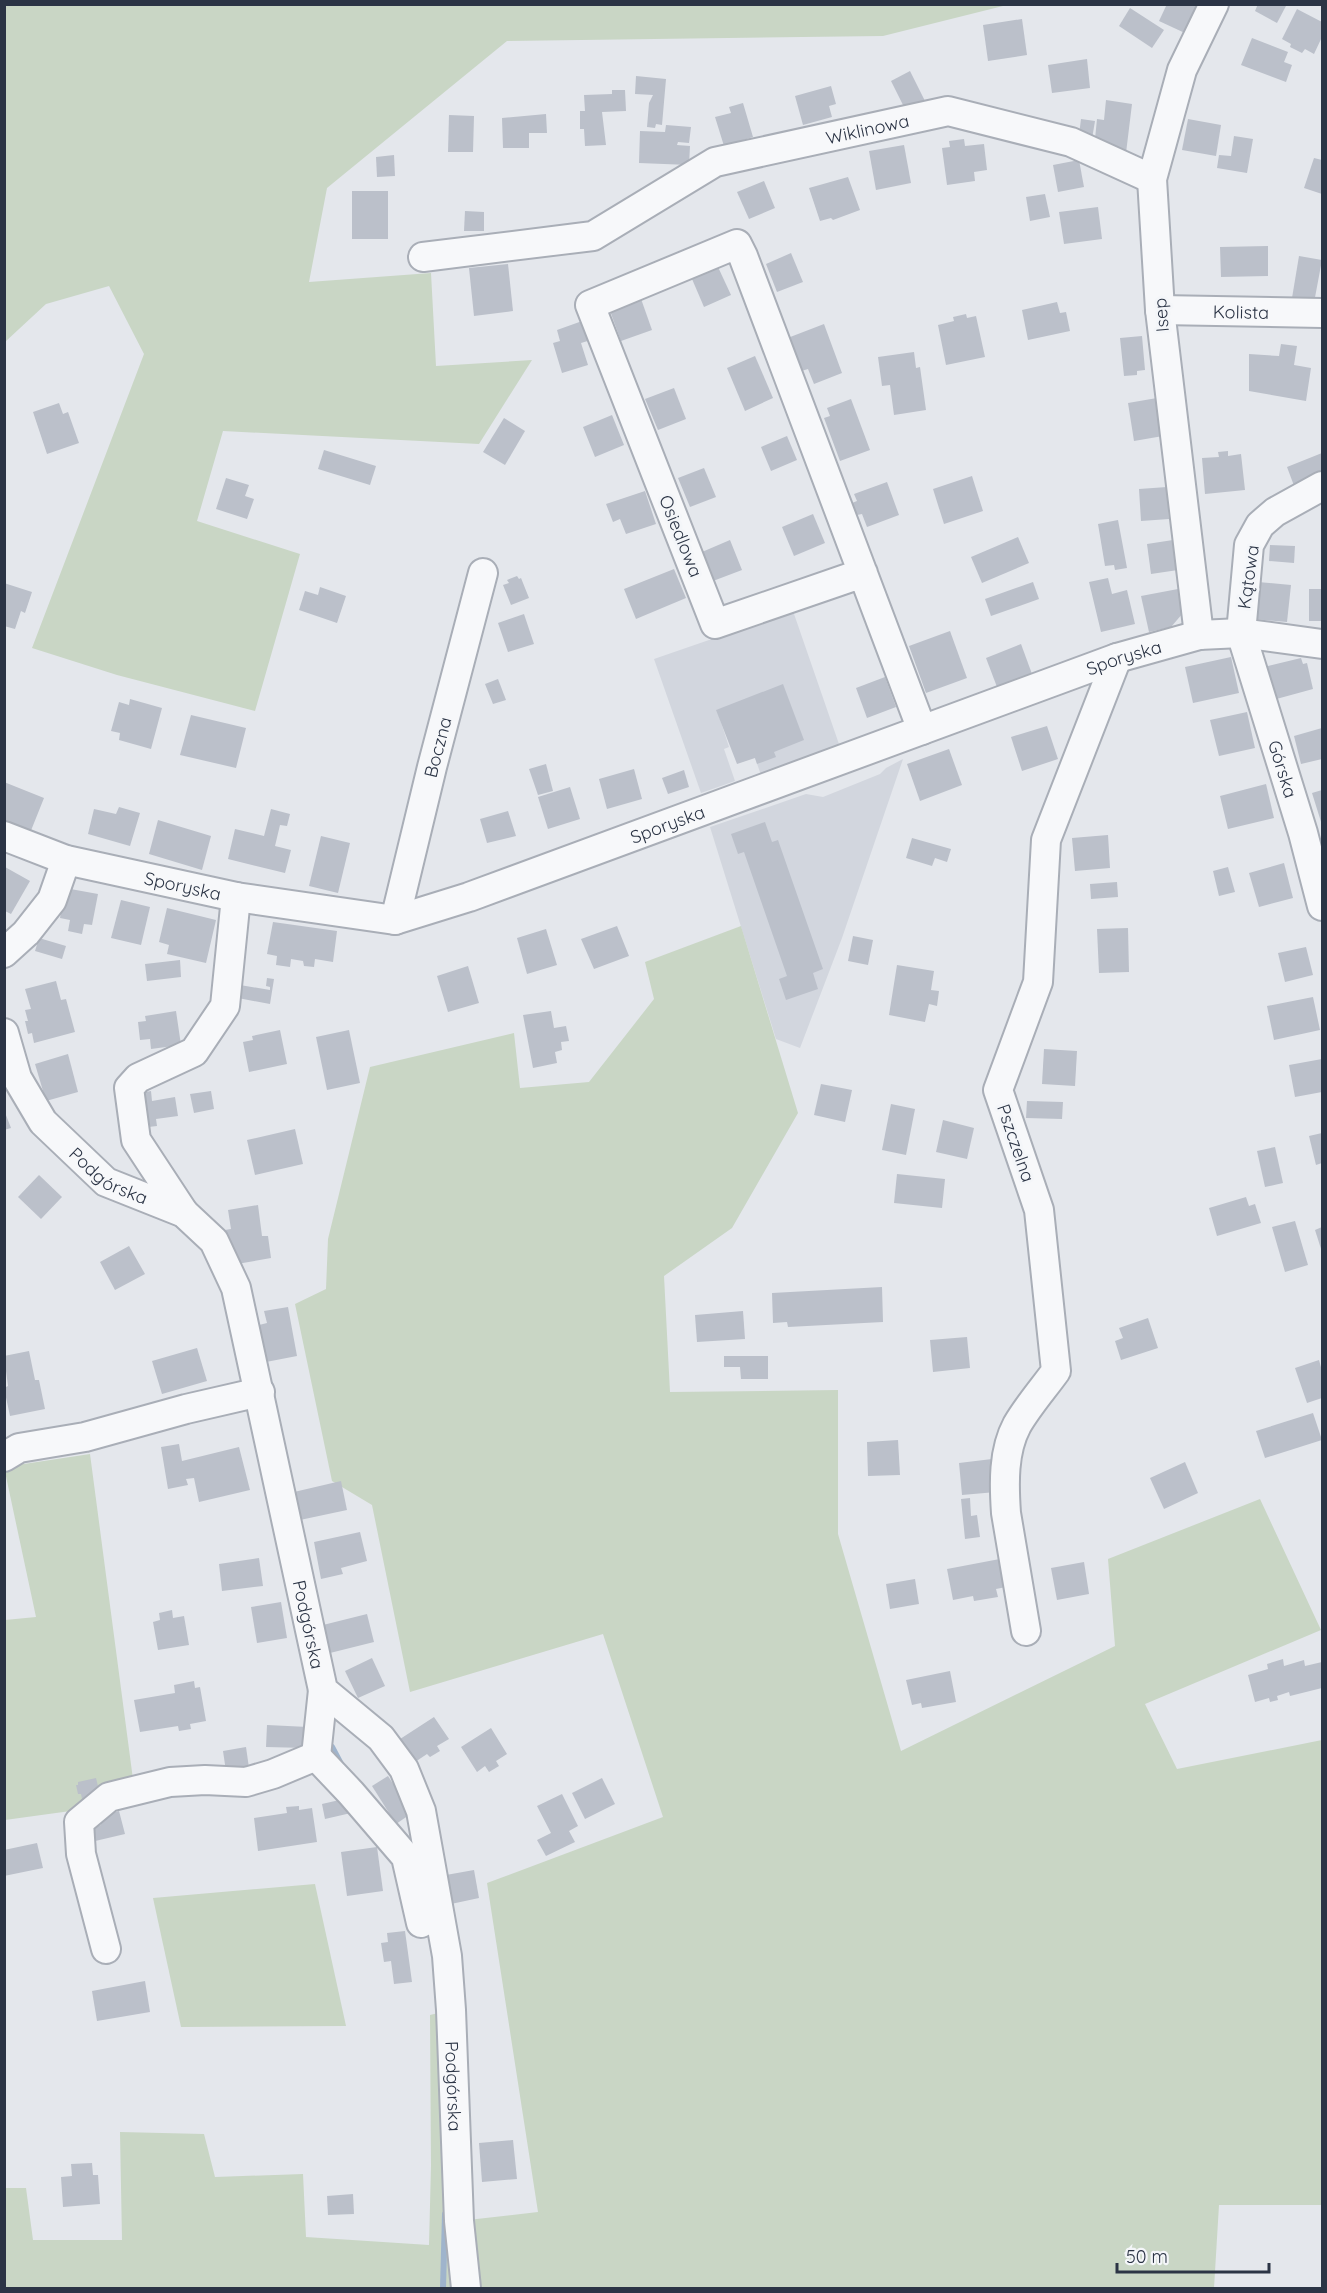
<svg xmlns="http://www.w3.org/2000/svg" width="1327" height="2293" font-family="Quicksand,sans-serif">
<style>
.built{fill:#d2d6de}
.green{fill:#c9d6c5}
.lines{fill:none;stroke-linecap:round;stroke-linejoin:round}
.stream{stroke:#9fb4cc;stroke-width:6}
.building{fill:#bbc0ca}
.minor-casing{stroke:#a9aeb7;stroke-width:32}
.minor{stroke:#f7f8fa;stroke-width:28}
.labels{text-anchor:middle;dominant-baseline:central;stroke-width:6;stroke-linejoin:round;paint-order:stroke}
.street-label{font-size:18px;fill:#2b3445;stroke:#f4f6f9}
</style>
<rect width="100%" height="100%" fill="#e4e7ec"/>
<g class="built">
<polygon points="793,611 840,747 761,775 736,704 717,710 729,747 724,749 735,781 701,793 654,659"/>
<polygon points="903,759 842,938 800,1048 776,1039 710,827 806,794 823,797 880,774 886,768"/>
</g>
<g class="green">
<polygon points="5,4 1007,4 1007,5 883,36 507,41 327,188 309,282 431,273 436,366 532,360 479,444 223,431 197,521 300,554 255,711 117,675 32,648 144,354 109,286 46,304 5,342"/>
<polygon points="741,926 798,1113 732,1228 664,1276 670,1392 838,1390 838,1534 901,1751 1115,1646 1108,1559 1260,1499 1321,1630 1145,1704 1177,1769 1322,1740 1322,2205 1219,2205 1214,2288 5,2288 4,2188 26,2188 33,2240 122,2240 120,2132 204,2134 215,2177 303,2174 306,2237 429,2245 431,2166 430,2015 451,2010 459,2221 538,2212 487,1883 663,1817 603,1634 410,1692 372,1505 332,1481 295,1304 326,1289 328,1239 370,1067 514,1033 520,1088 589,1082 654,999 645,962"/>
<polygon points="90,1454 136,1802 5,1820 5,1620 36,1617 4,1467"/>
<polygon points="315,1884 346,2026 181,2027 153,1898"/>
</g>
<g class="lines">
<g class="stream">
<polyline points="332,1747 341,1764"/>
<polyline points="443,2288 445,2214"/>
</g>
</g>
<g class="building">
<polygon points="1167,4 1200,6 1187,34 1159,21"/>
<polygon points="1258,4 1287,4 1277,23 1255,11"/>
<polygon points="1130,8 1164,30 1152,48 1119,26"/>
<polygon points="1297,9 1322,22 1322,37 1314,54 1305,49 1302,53 1290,47 1291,44 1282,39"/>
<polygon points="1022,19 1027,55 988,61 983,25"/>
<polygon points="1252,38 1288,52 1284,62 1292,65 1286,82 1241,65"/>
<polygon points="1087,59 1090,88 1052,93 1048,65"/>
<polygon points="910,71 925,101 906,111 891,81"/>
<polygon points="636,76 666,79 662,125 656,124 655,128 647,127 649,103 653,95 635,94"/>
<polygon points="831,86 836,104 829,106 832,117 803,125 795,96"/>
<polygon points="612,90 625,90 626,111 602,112 606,145 585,146 584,129 580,129 580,111 585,111 584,95 612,94"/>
<polygon points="1106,100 1132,104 1126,153 1094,149 1097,119 1104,120"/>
<polygon points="743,103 753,137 724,146 715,117 731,113 729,107"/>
<polygon points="546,114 547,133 529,133 529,148 503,148 502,118"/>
<polygon points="449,115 474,116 473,152 448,152"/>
<polygon points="1081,119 1095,121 1091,145 1078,143"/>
<polygon points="1188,119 1221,125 1216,156 1182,150"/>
<polygon points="666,125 691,127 689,143 678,142 677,145 690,146 689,165 639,163 640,131 665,132"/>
<polygon points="1234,136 1253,139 1247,173 1217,168 1219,155 1231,156"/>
<polygon points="964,139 965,146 984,144 987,170 974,172 975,181 947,185 942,148 950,147 949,141"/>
<polygon points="904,145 911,183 876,190 869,151"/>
<polygon points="394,155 395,176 377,177 376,157"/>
<polygon points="1314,158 1322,160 1322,194 1304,188"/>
<polygon points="1079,160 1084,187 1058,192 1053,165"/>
<polygon points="848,177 860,210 833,220 831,218 820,221 809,188"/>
<polygon points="764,181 775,208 749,219 737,192"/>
<rect x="352" y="191" width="36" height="48"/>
<polygon points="1045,194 1050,217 1030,221 1026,197"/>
<polygon points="1098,207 1102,239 1064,244 1059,212"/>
<polygon points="465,211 484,212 484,231 464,231"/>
<polygon points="1268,246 1268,276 1221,277 1220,247"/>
<polygon points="791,253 803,282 777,292 766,264"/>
<polygon points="1299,256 1322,260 1313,308 1291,304"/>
<polygon points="508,264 513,311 474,316 469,268"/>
<polygon points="718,267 731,295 704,307 692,279"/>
<polygon points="640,296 652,330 621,341 609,308"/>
<polygon points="1057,302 1060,313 1066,312 1070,331 1028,340 1022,310"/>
<polygon points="966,314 967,318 976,316 985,357 946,365 938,325 954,321 953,317"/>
<polygon points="585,320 591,340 581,343 588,365 562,373 553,343 560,341 557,330"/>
<polygon points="824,324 842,373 814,384 808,369 798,372 785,339"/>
<polygon points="1142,336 1145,370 1137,371 1137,375 1124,376 1120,338"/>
<polygon points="1281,344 1297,346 1294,365 1311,368 1306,401 1249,391 1249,354 1279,356"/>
<polygon points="914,352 916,368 920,367 926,410 894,415 890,385 882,386 878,357"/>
<polygon points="755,356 773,398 745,411 727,368"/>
<polygon points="674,388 686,419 658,430 645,399"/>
<polygon points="1157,398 1163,436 1134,441 1128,403"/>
<polygon points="851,399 870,450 840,461 824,418 830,416 827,408"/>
<polygon points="59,403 63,414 68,412 79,443 47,454 33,412"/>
<polygon points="612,415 624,445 595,457 583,427"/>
<polygon points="504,418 525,431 505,465 483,452"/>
<polygon points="787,436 797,460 771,471 761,447"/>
<polygon points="324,450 376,466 370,485 318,469"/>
<polygon points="1228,451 1228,456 1241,454 1245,490 1205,494 1202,458 1219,457 1218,452"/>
<polygon points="1322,453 1322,481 1296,491 1287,467"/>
<polygon points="704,468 716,497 690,507 678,478"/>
<polygon points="972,476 983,511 944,524 933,489"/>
<polygon points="226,478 249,485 245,496 254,499 247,519 216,509"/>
<polygon points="887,482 899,515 867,527 862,514 857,515 852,503 857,501 854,494"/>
<polygon points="1167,487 1169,519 1141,521 1139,489"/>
<polygon points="645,491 656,524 626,534 620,519 613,522 606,504"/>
<polygon points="813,514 825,543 794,556 782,527"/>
<polygon points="1118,520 1127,568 1115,570 1114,565 1105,566 1098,524"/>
<polygon points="1018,537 1029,563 982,583 971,557"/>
<polygon points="730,540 742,570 713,581 702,552"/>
<polygon points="1173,540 1178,570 1151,574 1147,544"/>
<polygon points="1270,545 1295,546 1294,563 1269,561"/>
<polygon points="674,569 686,598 636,619 624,589"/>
<polygon points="517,576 519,579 521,578 529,598 511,605 503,585 509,583 507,580"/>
<polygon points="1108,578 1112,594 1127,590 1135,624 1101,632 1089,582"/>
<polygon points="1033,582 1039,599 991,616 985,599"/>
<polygon points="1258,582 1291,585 1287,622 1254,619"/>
<polygon points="4,583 32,592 25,613 21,611 15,629 4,626"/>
<polygon points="320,587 346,596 337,623 299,610 305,591 318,595"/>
<polygon points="1178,589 1183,613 1171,627 1149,632 1141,596"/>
<rect x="1309" y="589" width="13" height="32"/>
<polygon points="524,614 534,644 508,652 498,623"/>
<polygon points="950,631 967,678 926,693 909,646"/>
<polygon points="1021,644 1032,674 997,687 986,658"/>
<polygon points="1231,657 1239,693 1193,703 1185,667"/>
<polygon points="1301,658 1303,664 1307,663 1313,689 1269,701 1260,668"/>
<polygon points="885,677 896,707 867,718 856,688"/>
<polygon points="498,679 506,700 493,704 485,684"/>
<polygon points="783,684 804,740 774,752 776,757 757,764 755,758 737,764 716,710"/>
<polygon points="130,699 162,708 151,749 119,740 120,733 111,731 119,702 129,705"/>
<polygon points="1247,712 1255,748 1219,756 1210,720"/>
<polygon points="191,715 246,728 236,768 180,755"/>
<polygon points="1047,726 1058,759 1022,771 1011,737"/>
<polygon points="1322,728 1322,759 1301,764 1294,736"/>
<polygon points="949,749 962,785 920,801 907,764"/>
<polygon points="546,764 553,791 538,795 529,769"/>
<polygon points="634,769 642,799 607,809 599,779"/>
<polygon points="684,770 689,787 668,794 662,778"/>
<polygon points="4,782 44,798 30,833 4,823"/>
<polygon points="1266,784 1274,818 1228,829 1220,796"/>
<polygon points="570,787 580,819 548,829 538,797"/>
<polygon points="1322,790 1322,825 1312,793"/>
<polygon points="119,807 140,813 130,846 88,834 94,809 116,814"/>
<polygon points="271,809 290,814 287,826 280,825 275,846 291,850 285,873 228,859 235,829 264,836"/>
<polygon points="508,811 516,836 487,843 480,819"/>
<polygon points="158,820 211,836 202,870 149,854"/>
<polygon points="765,822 772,842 778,840 823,969 813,973 818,989 786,1000 779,979 787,976 744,852 738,854 731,834"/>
<polygon points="1108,835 1110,868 1075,871 1072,838"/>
<polygon points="321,836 350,843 338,893 309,886"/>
<polygon points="912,838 951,849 947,862 935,858 932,866 906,858"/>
<polygon points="1284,863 1293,898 1259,907 1249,873"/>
<polygon points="5,867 30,881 11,914 5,911"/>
<polygon points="1228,867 1235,892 1219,896 1213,871"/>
<polygon points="1117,882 1118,897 1091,899 1090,884"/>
<polygon points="65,888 98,894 92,925 84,924 82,934 68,931 70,920 60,918"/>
<polygon points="121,900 150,907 141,945 111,938"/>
<polygon points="167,908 216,920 206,963 167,954 169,945 159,942"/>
<polygon points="273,922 337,931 333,962 315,959 314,967 304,966 303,961 291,959 290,967 276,965 277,956 267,954"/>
<polygon points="617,926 629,956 594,969 581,939"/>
<polygon points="1128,928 1129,972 1099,973 1097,929"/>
<polygon points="546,929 557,965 527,974 517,938"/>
<polygon points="853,936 873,940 868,965 848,961"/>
<polygon points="39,938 66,946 62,959 35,951"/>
<polygon points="1306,947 1313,975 1285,982 1278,953"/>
<polygon points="180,960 181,977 147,981 145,964"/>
<polygon points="897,965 934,971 931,990 939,991 937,1006 929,1004 925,1022 889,1015"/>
<polygon points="468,966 479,1003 448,1012 437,976"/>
<polygon points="267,978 274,979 270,1004 238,998 240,985 270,990 270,987 266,986"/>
<polygon points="56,981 61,1000 66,999 75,1032 34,1043 32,1033 28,1034 25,1021 28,1021 25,1010 31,1009 25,989"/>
<polygon points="1313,997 1320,1030 1274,1040 1267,1006"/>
<polygon points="176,1011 181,1045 151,1049 150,1039 140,1040 138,1022 146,1021 145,1016"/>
<polygon points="551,1011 554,1028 566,1026 569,1041 561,1042 562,1050 555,1052 557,1063 533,1068 523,1015"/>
<polygon points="280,1030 287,1064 249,1072 243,1042 253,1040 252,1036"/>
<polygon points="349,1030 360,1083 327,1090 316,1037"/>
<polygon points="1044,1049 1077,1051 1075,1086 1042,1084"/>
<polygon points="68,1054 78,1092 46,1101 35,1064"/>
<polygon points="1322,1059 1322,1092 1295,1097 1289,1065"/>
<polygon points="821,1084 852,1090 845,1122 814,1115"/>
<polygon points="151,1091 152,1101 175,1097 178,1116 156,1119 157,1126 140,1128 134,1094"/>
<polygon points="211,1091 214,1109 194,1113 190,1094"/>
<polygon points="1027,1101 1063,1102 1062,1119 1026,1118"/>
<polygon points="891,1104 915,1109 906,1155 882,1150"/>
<polygon points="4,1110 11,1128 4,1130"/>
<polygon points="943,1120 974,1128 967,1159 936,1152"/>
<polygon points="295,1129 303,1164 255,1175 247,1140"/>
<polygon points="1322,1133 1322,1163 1316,1165 1309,1136"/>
<polygon points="1275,1147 1283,1183 1265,1187 1257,1151"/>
<polygon points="897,1174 945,1179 942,1208 894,1203"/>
<polygon points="39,1175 62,1197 41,1219 18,1197"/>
<polygon points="1246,1197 1249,1206 1255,1204 1261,1223 1217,1236 1209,1208"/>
<polygon points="258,1205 262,1236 268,1236 271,1258 237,1264 235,1250 229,1251 225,1230 231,1229 228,1210"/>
<polygon points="1295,1221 1308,1265 1285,1272 1272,1227"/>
<polygon points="1322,1227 1322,1252 1315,1230"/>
<polygon points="129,1246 145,1274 115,1290 100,1262"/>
<polygon points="882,1287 883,1322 788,1327 787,1322 773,1323 772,1293"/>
<polygon points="288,1307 297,1356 266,1362 259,1325 267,1323 264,1311"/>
<polygon points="743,1311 745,1339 697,1342 695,1315"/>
<polygon points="1148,1318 1158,1348 1121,1360 1115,1341 1123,1338 1119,1328"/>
<polygon points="967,1337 970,1368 933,1372 930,1340"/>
<polygon points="197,1348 207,1381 162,1394 152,1361"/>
<polygon points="29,1351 35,1380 39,1380 45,1409 10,1416 4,1388 8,1386 4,1356"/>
<polygon points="724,1356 768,1356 768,1379 741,1379 740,1367 724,1367"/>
<polygon points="1319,1360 1322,1371 1322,1398 1307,1403 1295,1368"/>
<polygon points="1313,1413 1322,1440 1265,1458 1256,1431"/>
<polygon points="898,1440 900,1475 868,1476 867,1442"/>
<polygon points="179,1444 182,1461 239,1447 250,1490 199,1502 194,1478 186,1479 188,1485 168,1489 161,1447"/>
<polygon points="992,1459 996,1492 962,1495 959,1463"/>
<polygon points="1185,1462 1198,1493 1164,1509 1150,1478"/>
<polygon points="341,1481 347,1510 300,1520 294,1492"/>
<polygon points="970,1498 971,1516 977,1515 980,1537 965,1539 961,1499"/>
<polygon points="360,1532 367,1561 341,1568 343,1574 321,1579 314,1542"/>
<polygon points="259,1558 263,1586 222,1591 219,1564"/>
<polygon points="1005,1558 1011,1586 996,1589 998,1597 974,1601 973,1596 953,1600 947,1569"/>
<polygon points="1084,1562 1089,1594 1057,1600 1051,1568"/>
<polygon points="915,1579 919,1604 890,1609 886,1584"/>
<polygon points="281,1602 287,1638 257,1643 251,1607"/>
<polygon points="172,1610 173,1618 184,1616 189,1645 158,1650 153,1622 160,1620 159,1613"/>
<polygon points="367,1614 374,1642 330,1653 323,1625"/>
<polygon points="372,1658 385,1686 358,1698 345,1671"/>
<polygon points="1283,1659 1284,1666 1304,1660 1305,1666 1322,1662 1322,1688 1290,1696 1289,1692 1277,1696 1278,1700 1270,1702 1269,1698 1255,1702 1248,1675 1268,1669 1267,1664"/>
<polygon points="950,1671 956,1702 922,1708 921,1703 912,1705 906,1680"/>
<polygon points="194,1681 195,1688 200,1687 206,1721 190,1724 191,1729 179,1731 178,1726 140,1732 134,1700 175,1693 174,1685"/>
<polygon points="434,1717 449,1739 437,1746 440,1751 430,1757 427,1754 412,1764 397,1741"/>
<polygon points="267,1725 308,1727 306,1748 266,1747"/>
<polygon points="491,1728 507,1754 496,1761 499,1766 489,1772 485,1766 477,1772 461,1747"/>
<polygon points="246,1747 250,1775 227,1778 223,1751"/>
<polygon points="388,1776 412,1813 396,1824 372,1786"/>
<polygon points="96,1778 101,1799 83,1804 81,1794 78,1794 76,1785 78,1785 78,1782"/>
<polygon points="602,1778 615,1804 585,1819 572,1793"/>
<polygon points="562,1794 578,1826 569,1831 575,1842 546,1856 537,1840 551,1833 537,1806"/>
<polygon points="348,1798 351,1813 325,1819 322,1804"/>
<polygon points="299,1806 299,1810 312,1808 317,1842 258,1851 254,1818 287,1813 286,1807"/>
<polygon points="119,1811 125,1834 91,1842 88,1828 101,1825 99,1817"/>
<polygon points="37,1843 43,1868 4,1876 4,1850"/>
<polygon points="377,1847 383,1891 347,1896 341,1852"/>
<polygon points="474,1870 479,1898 451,1904 446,1875"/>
<polygon points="405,1931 412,1982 394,1984 391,1961 384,1962 381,1943 388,1942 387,1933"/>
<polygon points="145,1981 150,2012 97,2021 92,1991"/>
<polygon points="513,2140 517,2179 482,2182 479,2143"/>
<polygon points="92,2163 93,2175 98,2175 100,2204 63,2207 61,2177 72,2176 71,2164"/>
<polygon points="353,2194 354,2214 328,2215 327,2196"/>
</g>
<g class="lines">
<defs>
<g id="minor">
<path id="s1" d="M423 257 593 236 715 162 948 111 1071 142 1152 179"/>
<path id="s2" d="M1160 310 1322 313"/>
<path id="s3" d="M1322 486 1275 512 1260 525 1249 545 1241 633 1303 833 1322 906"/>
<polyline points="863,573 715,624 590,305 737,244 743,256 922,730"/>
<polyline points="1199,635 1160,310 1152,179 1182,70 1214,4"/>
<path id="s4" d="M4 836 66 860 236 897 395 920 469 897 1117 658 1199 635 1241 633 1322 644"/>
<path id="s5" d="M395 920 432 767 483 573"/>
<polyline points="4,953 26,933 52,900 66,860"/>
<path id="s6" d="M4 1033 17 1078 43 1122 106 1182 184 1213 214 1241 236 1288 323 1690 381 1738 404 1769 421 1811 447 1956 451 2010 459 2221 466 2288"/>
<polyline points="184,1213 136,1140 129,1088 138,1078 194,1052 225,1006 236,897"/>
<polyline points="4,1457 19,1448 85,1437 186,1409 260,1392"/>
<path d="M1026 1631 1006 1513C1004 1484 1003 1451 1017 1425 1028 1406 1043 1389 1056 1371L1039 1210 998 1090 1038 982 1046 840 1117 658"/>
<polyline points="316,1756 351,1793 406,1857 421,1923"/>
<polyline points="106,1949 81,1854 79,1822 109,1797 170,1782 205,1780 246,1782 273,1774 316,1756 323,1690"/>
</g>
</defs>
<use href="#minor" class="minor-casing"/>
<use href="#minor" class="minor"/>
</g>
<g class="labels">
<g class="street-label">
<text stroke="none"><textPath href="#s1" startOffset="470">Wiklinowa</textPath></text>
<text stroke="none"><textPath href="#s2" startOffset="81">Kolista</textPath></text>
<text transform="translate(1161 315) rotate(-95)">Isep</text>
<text transform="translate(681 536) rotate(68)">Osiedlowa</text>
<text transform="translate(1248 577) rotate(-82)">Kątowa</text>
<text stroke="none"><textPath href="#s4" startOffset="1176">Sporyska</textPath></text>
<text stroke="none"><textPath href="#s5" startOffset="178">Boczna</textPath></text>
<text stroke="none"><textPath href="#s3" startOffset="327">Górska</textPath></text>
<text stroke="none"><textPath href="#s4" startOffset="690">Sporyska</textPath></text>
<text stroke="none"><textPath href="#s4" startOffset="186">Sporyska</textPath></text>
<text transform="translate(1016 1143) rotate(71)">Pszczelna</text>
<text stroke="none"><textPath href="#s6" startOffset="184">Podgórska</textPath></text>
<text stroke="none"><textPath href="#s6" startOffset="706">Podgórska</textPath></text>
<text stroke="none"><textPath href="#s6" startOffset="1210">Podgórska</textPath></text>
</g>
</g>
<rect width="1327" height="2293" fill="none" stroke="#2b3445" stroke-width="12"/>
<path d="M1117 2263v9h152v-9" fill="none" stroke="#2b3445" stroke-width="3"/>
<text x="1126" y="2263" font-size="18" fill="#2b3445" stroke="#f4f6f9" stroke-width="4.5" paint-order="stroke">50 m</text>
</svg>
